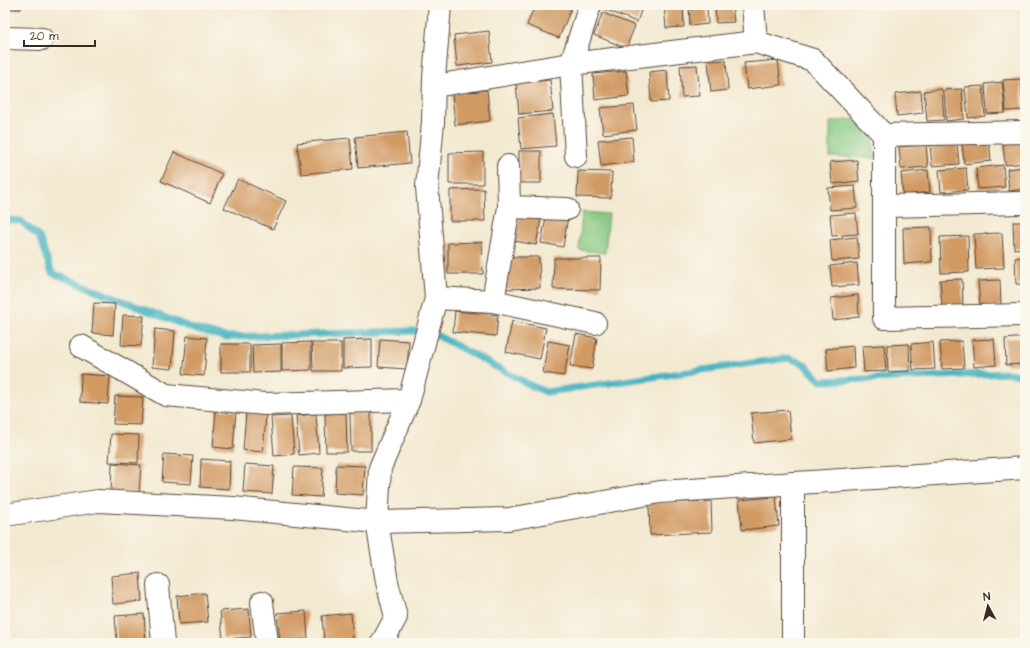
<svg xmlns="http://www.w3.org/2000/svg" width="1030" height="648" font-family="'Architects Daughter',sans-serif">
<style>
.green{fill:#83c780;stroke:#5f784f}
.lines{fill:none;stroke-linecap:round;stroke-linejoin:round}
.stream{stroke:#45b3c1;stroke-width:7}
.building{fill:#d19a64}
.street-casing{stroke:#574739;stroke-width:24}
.street{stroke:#fff;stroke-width:22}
</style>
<rect width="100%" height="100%" fill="#fbf7ec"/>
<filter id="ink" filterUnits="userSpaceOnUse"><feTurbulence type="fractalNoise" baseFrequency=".025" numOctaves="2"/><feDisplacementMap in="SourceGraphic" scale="8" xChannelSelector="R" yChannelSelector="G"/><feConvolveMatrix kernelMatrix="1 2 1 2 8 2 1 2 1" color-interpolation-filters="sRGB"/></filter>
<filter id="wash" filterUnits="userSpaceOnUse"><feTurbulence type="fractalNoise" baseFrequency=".012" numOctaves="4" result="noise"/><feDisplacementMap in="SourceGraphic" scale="16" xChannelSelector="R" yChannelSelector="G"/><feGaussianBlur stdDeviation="0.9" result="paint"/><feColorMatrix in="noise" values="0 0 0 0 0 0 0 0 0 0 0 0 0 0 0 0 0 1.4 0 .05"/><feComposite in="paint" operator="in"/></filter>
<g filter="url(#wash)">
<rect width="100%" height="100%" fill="#f3e9d0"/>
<g class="green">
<polygon points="858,119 872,134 875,158 830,157 830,122"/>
<polygon points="582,212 609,214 605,253 579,250"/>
</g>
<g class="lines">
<polyline class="stream" points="5,220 21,221 39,237 52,273 194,329 225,337 413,331 438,336 532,386 546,392 788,358 803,363 821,381 1008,373 1025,376"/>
</g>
<g id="blocks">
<g class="building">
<rect x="6" y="5" width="15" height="4"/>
<polygon points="535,5 560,5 571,9 559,38 527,25"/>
<polygon points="606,5 643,5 637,22 604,9"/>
<polygon points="664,5 683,5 684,27 666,28"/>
<polygon points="689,5 707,5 708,24 690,26"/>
<polygon points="715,5 732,5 734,22 716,23"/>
<polygon points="765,5 779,5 779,6 765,7"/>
<polygon points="603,13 635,26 626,48 594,35"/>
<polygon points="489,31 492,62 457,66 454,35"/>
<polygon points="726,60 728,90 711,92 708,61"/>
<polygon points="778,60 781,85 747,89 744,63"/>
<polygon points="697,65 700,96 682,97 680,66"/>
<polygon points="667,70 669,101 651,102 649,72"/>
<polygon points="626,71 629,96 595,100 593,74"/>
<polygon points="1023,78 1025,78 1025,97 1024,97"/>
<polygon points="1021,79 1023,110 1006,111 1003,80"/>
<polygon points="550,80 553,111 519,114 516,83"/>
<polygon points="1002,82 1005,113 987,114 985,84"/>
<polygon points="983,86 985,116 968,118 965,87"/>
<polygon points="942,89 944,120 927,121 924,91"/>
<polygon points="962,89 964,119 946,121 944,90"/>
<polygon points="487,90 490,121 455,125 452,94"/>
<polygon points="921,91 923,113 897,116 895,94"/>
<polygon points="634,105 637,130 603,134 600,108"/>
<polygon points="553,114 556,146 521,149 518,118"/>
<polygon points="407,132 410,163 358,168 355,137"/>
<polygon points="632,137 634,162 601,166 598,140"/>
<polygon points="350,138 353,169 301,174 297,143"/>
<polygon points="989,140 991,161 964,164 962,142"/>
<polygon points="1025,141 1025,163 1005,165 1003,143"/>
<polygon points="957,142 959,164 932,166 930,145"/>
<polygon points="926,145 928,167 901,169 899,147"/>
<rect x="519" y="151" width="22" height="32"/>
<polygon points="174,152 222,174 210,203 161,181"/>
<polygon points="483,152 483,184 449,184 449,153"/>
<polygon points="857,160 859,181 832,184 830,162"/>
<polygon points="1003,165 1005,187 978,189 976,168"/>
<polygon points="1025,167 1025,189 1009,191 1007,169"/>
<polygon points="966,168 968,190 941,192 939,170"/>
<polygon points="928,170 930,192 903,195 901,173"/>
<polygon points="578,171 612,172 611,198 577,197"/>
<polygon points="238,179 286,201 273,229 224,208"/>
<polygon points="855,186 857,208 830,210 828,188"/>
<polygon points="484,189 485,221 450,221 450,190"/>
<polygon points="520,211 542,214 536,245 515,241"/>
<polygon points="547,213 568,216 563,247 541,243"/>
<polygon points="856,213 858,234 832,236 830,215"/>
<polygon points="1013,222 1025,222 1025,248 1014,249"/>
<polygon points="931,227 932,262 904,264 903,228"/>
<polygon points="1002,233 1004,268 976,269 974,234"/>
<polygon points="968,236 969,272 941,273 940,237"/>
<polygon points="857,237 859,259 832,261 830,240"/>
<polygon points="482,242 483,274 448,274 448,243"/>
<polygon points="505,257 539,257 540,288 505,289"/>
<polygon points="1025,257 1025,284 1016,284 1015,258"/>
<polygon points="554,258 601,258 600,290 553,289"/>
<polygon points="857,263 859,285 832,287 830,266"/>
<polygon points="962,279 963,306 942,307 940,280"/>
<polygon points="1000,280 1001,306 980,307 978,281"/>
<polygon points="858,295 859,317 833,320 831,298"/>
<polygon points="94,303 115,304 113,335 92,333"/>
<polygon points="455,311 498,315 496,336 453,332"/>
<polygon points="123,315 144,316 141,346 121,345"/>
<polygon points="512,321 546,328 540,359 506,352"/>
<polygon points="155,329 175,331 172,369 152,367"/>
<polygon points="576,334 597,338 592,369 570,366"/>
<polygon points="187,336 207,338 204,376 183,374"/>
<polygon points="1025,337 1025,364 1006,365 1005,339"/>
<polygon points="372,339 372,367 343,368 343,340"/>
<polygon points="380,339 409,341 407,369 378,367"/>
<polygon points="994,339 996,365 974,367 972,340"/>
<polygon points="548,341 570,345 564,376 543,373"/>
<polygon points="962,341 964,368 942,369 940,342"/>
<polygon points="311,342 311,370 282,371 282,343"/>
<polygon points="933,342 935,369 913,370 911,344"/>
<polygon points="312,343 341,343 341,371 313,371"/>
<rect x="221" y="344" width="29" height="28"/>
<polygon points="281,344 281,372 253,373 252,345"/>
<polygon points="909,344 910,371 888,372 887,345"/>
<polygon points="884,345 886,371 864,372 862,346"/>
<polygon points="853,346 854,368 828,371 826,349"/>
<polygon points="81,374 110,376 108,404 80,402"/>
<polygon points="115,396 143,397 141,425 113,424"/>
<polygon points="216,409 236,411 233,449 213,447"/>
<polygon points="788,410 791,439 754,443 751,413"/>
<polygon points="246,412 266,414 263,452 243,450"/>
<polygon points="371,412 371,451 351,451 350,413"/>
<polygon points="346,413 347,452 326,452 325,414"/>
<polygon points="316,414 319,453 299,455 296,416"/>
<polygon points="291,416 294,454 274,456 271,417"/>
<polygon points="111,434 139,435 138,463 109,462"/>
<polygon points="164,454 193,456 191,484 162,482"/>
<polygon points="201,459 230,461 229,489 200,487"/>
<polygon points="112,463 141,465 139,493 111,492"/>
<polygon points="245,464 274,466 272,494 243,492"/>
<polygon points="336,465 365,466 363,495 335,493"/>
<polygon points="294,467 323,468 321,497 292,495"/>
<polygon points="776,497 779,526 742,530 739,500"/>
<polygon points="711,501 712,532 650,535 649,503"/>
<polygon points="140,573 142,601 113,604 111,576"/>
<polygon points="205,593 208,622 179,624 177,596"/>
<polygon points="249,609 251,637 223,639 220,611"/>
<polygon points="306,611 308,639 280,641 277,613"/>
<polygon points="351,613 353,641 324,643 322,616"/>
<polygon points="144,614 146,642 117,643 115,616"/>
</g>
</g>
</g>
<g filter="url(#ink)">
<use href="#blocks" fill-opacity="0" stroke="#574739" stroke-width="1"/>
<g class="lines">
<defs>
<g id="street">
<polyline points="753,5 756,42"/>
<polyline points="5,38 42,39"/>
<polyline points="434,86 571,64 756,42 813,60 884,135 1025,132"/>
<polyline points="884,135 884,318 1025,315"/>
<polyline points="576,156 571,64 590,5"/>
<polyline points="508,166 509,207 493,301 595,323"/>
<polyline points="884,206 1025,203"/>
<polyline points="509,207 567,209"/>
<polyline points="436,298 493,301"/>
<polyline points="81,346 166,395 265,404 409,400"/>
<polyline points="5,515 98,501 233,508 377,522 509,519 660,492 1025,468"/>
<polyline points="158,585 163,643"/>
<polyline points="262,602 267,643"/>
<polyline points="382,643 396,617 387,582 377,522 380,468 409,400 436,298 427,187 433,122 434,78 440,5"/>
<polyline points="793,643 793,483"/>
</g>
</defs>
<use href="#street" class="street-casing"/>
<use href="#street" class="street"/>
</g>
</g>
<rect width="1030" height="648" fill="none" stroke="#fbf7ec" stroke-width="20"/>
<g transform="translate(988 606) rotate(353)" stroke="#fbf7ec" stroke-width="3" paint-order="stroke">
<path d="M0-3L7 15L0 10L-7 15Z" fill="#3b2a1e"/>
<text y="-6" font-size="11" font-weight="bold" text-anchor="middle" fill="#3b2a1e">N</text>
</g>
<path d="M24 40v6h71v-6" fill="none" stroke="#3b2a1e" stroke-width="2"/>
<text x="30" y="40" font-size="12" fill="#3b2a1e" stroke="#fbf7ec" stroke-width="3" paint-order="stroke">20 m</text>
</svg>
